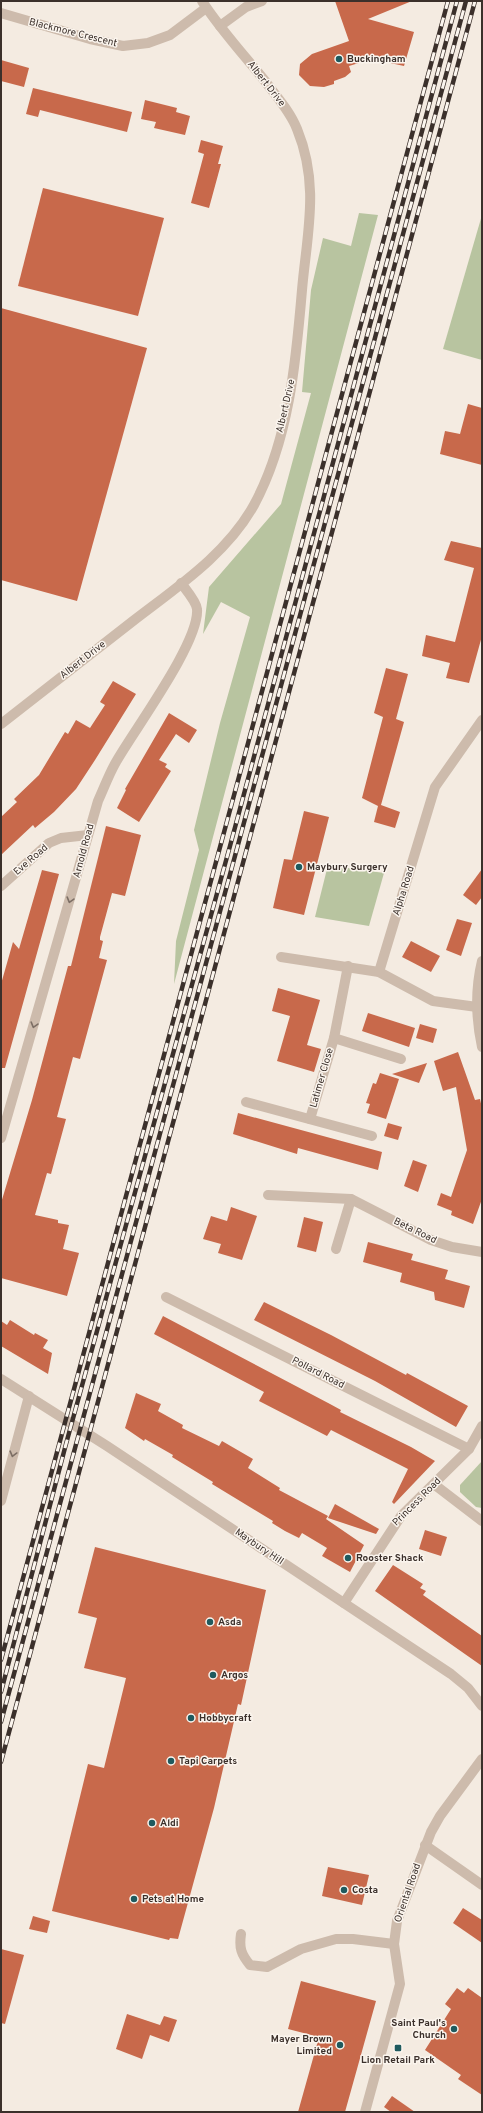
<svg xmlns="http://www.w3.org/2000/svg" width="483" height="2113" font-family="Overpass,sans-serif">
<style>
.green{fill:#b8c4a0}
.building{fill:#c8694b}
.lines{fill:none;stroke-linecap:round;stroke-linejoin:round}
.minor{stroke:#cdbbac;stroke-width:10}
.tertiary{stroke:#cdbbac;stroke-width:10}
.rail-casing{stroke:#3b302b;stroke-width:4.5}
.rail{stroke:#fbf5ee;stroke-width:3;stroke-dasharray:9;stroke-linecap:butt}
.oneway{stroke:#7d6f65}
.poi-dot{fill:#1f5a5e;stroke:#fbf5ee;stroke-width:1.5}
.labels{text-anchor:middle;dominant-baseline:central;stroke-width:3;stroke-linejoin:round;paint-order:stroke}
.street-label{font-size:10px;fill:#3b302b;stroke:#fbf5ee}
.poi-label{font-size:10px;font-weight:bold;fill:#3b302b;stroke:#fbf5ee;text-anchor:start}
</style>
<rect width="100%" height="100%" fill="#f4ebe1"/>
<g class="green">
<polygon points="359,213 378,215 174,984 176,941 199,850 194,830 220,723 250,617 221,602 203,634 209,587 281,504 311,393 302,392 311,290 323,238 351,246"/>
<polygon points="482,215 482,360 443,349"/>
<polygon points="328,865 384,873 369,926 315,917"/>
<polygon points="482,1461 482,1508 476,1507 460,1492 460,1485"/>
</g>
<g class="building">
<polygon points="335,1 412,1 368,19 414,32 404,66 372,59 349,66 351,72 345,77 334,81 334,84 324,87 310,86 299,75 300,64 312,54 349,41"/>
<polygon points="1,60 29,68 24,87 1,81"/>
<polygon points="33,88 132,112 127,132 40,110 38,117 26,114"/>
<polygon points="145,100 177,108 176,112 190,116 185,135 154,128 156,122 141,119"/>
<polygon points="201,140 223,146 218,164 221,164 209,208 191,203 204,154 198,152"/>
<polygon points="43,188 164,218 138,316 18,286"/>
<polygon points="1,308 147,348 77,601 1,580"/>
<polygon points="468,404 482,408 482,465 440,454 445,431 460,434"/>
<polygon points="451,541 482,548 482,636 469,683 446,678 450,663 422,656 426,635 455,642 474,568 444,560"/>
<polygon points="386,668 408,674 396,719 404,722 381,805 400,812 395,828 374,822 378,806 362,798 383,717 374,713"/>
<polygon points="113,681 136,694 95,760 76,789 54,812 35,828 33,825 1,855 1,817 17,802 14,799 39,775 65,732 68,734 76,720 90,728 105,705 100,702"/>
<polygon points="169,713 197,730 189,743 176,734 159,760 167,764 165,767 171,771 139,822 117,808 126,790 125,789"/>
<polygon points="304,811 329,817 304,915 273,908 284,859 292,860"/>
<polygon points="106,826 141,835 125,896 112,893 100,937 100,940 103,941 99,958 107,960 80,1059 73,1057 57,1117 66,1119 51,1174 47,1173 35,1215 58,1220 58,1223 69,1225 63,1249 79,1253 67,1296 1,1278 1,1203 32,1100 68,966 71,966"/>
<polygon points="482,869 482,897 476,905 463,895"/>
<polygon points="42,870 59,874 5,1068 1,1068 1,984 13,942 19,949"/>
<polygon points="457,919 472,923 461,956 446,950"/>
<polygon points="411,941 440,956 431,972 402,957"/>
<polygon points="278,988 320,1000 307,1045 321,1049 314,1072 277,1061 290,1016 272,1011"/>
<polygon points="368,1013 415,1028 409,1047 362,1031"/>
<polygon points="420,1024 437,1029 433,1043 416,1038"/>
<polygon points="458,1052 475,1100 480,1099 482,1108 482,1199 473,1224 451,1215 452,1211 437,1205 441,1193 451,1197 467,1150 456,1087 443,1091 434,1061"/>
<polygon points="427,1063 419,1083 392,1074"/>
<polygon points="380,1073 399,1079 386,1119 367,1113 370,1104 366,1103 373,1083 376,1084"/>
<polygon points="238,1113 382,1152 378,1170 298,1148 297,1154 233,1134"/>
<polygon points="388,1123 402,1127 398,1140 384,1136"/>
<polygon points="413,1160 427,1165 418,1192 404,1186"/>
<polygon points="231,1207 257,1216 242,1260 218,1253 221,1244 203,1239 211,1216 227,1221"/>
<polygon points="304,1217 323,1222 316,1252 297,1247"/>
<polygon points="368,1242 413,1254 411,1260 448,1270 445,1279 470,1286 464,1308 435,1300 434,1292 400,1282 402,1273 363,1262"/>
<polygon points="264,1302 331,1335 406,1375 407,1373 468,1406 456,1427 375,1381 254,1320"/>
<polygon points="163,1316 330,1404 341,1410 340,1412 411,1447 435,1461 394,1504 392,1502 408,1469 331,1430 327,1436 259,1401 264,1392 154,1334"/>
<polygon points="10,1320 34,1335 35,1333 48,1340 43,1348 52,1353 48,1374 1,1346 1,1321 7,1325"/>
<polygon points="136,1393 161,1404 158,1411 183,1425 182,1428 219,1446 222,1441 253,1459 248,1468 280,1488 279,1490 328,1516 326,1519 364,1545 350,1572 322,1556 327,1548 302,1533 299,1538 285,1531 272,1523 273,1521 212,1484 213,1482 172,1457 173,1455 145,1439 144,1441 125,1428"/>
<polygon points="335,1504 379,1529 376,1534 328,1518"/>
<polygon points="425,1530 447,1537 441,1556 419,1549"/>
<polygon points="95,1547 266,1590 241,1705 238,1704 214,1808 178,1939 170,1938 169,1940 52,1911 88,1764 104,1768 126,1678 84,1668 97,1618 78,1613"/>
<polygon points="393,1565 423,1584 420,1588 426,1591 423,1595 482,1636 482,1666 375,1591"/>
<polygon points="328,1867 369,1875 362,1905 322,1896"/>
<polygon points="463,1908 482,1920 482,1943 453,1923"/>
<polygon points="33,1916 50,1921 47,1933 29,1929"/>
<polygon points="1,1949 24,1955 5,2024 1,2023"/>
<polygon points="301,1981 376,2001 345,2112 298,2112 319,2037 288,2029"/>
<polygon points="457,1988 464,1993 468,1988 482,1998 482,2095 458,2079 461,2075 425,2050 451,2009 445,2004"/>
<polygon points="127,2014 160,2025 164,2016 177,2020 169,2042 150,2035 142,2059 116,2049"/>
<polygon points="392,2096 415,2112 391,2112 384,2107"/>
</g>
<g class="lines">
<g class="minor">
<polyline points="1,13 90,39 123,46 148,43 170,35 206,8"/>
<polyline points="220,26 246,7 262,1"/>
<polyline points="1,886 49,843 61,838 88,835"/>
<polyline points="281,957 379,972 433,1001 477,1007"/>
<path d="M482 961C475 990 476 1019 482 1047"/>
<polyline points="379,972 435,787 482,720"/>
<polyline points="334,1038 401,1059"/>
<polyline points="246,1102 372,1136"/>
<polyline points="310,1119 334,1038 348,966"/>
<path d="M1 1138 98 801C104 788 109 774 116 762 134 730 200 642 197 609 196 601 186 590 181 583"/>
<polyline points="268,1195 351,1199 431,1240 452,1247 482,1252"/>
<polyline points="336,1249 351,1199"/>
<polyline points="166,1297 469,1449"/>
<polyline points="435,1485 482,1521"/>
<polyline points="344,1603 401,1516 469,1449 482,1426"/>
<polyline points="425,1845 482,1885"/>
<path d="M241 1934C239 1948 241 1954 250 1965L267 1967 301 1949 336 1939H353L394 1944"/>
</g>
<g class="tertiary">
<path d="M1 724C45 690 89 655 133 621 177 587 227 554 254 505 289 440 296 362 302 290 307 233 320 185 297 129 290 111 276 96 265 81 244 55 220 29 202 1"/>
<polyline points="1,1379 107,1446 451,1674 468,1688 482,1706"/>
<polyline points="1,1501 29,1396"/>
<polyline points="365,2112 400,1984 394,1944 397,1921 431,1832 440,1816 482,1759"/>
</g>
<defs>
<g id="rail">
<polyline points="1,1660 448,1"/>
<polyline points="1,1692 66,1444 230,846 457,1"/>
<polyline points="1,1722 466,1"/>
<polyline points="1,1762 475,1"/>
</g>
</defs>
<use href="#rail" class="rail-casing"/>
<use href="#rail" class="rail"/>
</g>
<defs><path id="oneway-chevron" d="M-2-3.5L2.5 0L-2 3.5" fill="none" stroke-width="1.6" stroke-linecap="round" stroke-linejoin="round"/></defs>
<g class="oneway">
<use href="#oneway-chevron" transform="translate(70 900) rotate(106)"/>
<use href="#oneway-chevron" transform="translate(34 1025) rotate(106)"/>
<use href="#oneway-chevron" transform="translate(13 1454) rotate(105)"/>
</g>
<g class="poi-dot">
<circle cx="339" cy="59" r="4"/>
<circle cx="299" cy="867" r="4"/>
<circle cx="348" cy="1558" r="4"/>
<circle cx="210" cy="1622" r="4"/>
<circle cx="213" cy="1675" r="4"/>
<circle cx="191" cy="1718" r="4"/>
<circle cx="171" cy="1761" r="4"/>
<circle cx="152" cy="1823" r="4"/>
<circle cx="344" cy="1890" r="4"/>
<circle cx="134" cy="1899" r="4"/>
<circle cx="454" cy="2029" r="4"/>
<circle cx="340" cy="2045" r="4"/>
<rect x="394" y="2044" width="8" height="8" rx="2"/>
</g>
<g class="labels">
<g class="street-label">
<text transform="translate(73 33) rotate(14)">Blackmore Crescent</text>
<text transform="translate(266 84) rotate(52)">Albert Drive</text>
<text transform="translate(286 406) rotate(-77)">Albert Drive</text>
<text transform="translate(83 660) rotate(-38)">Albert Drive</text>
<text transform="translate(84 851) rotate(-75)">Arnold Road</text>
<text transform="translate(31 860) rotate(-41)">Eve Road</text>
<text transform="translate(404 891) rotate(-73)">Alpha Road</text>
<text transform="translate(322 1078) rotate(-74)">Latimer Close</text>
<text transform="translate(415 1231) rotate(26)">Beta Road</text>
<text transform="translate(318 1373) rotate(27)">Pollard Road</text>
<text transform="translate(417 1502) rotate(-45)">Princess Road</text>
<text transform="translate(259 1547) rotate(34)">Maybury Hill</text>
<text transform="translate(408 1893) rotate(-71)">Oriental Road</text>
</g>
<g class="poi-label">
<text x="347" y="59">Buckingham</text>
<text x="307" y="867">Maybury Surgery</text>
<text x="356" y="1558">Rooster Shack</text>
<text x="218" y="1622">Asda</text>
<text x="221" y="1675">Argos</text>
<text x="199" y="1718">Hobbycraft</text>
<text x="179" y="1761">Tapi Carpets</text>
<text x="160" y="1823">Aldi</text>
<text x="352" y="1890">Costa</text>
<text x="142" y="1899">Pets at Home</text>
<text x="446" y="2023" text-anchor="end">Saint Paul's<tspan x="446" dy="12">Church</tspan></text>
<text x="332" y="2039" text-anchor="end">Mayer Brown<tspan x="332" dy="12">Limited</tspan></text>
<text x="398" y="2060" text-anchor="middle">Lion Retail Park</text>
</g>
</g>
<rect width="483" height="2113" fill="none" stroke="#3b302b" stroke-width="4"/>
</svg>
